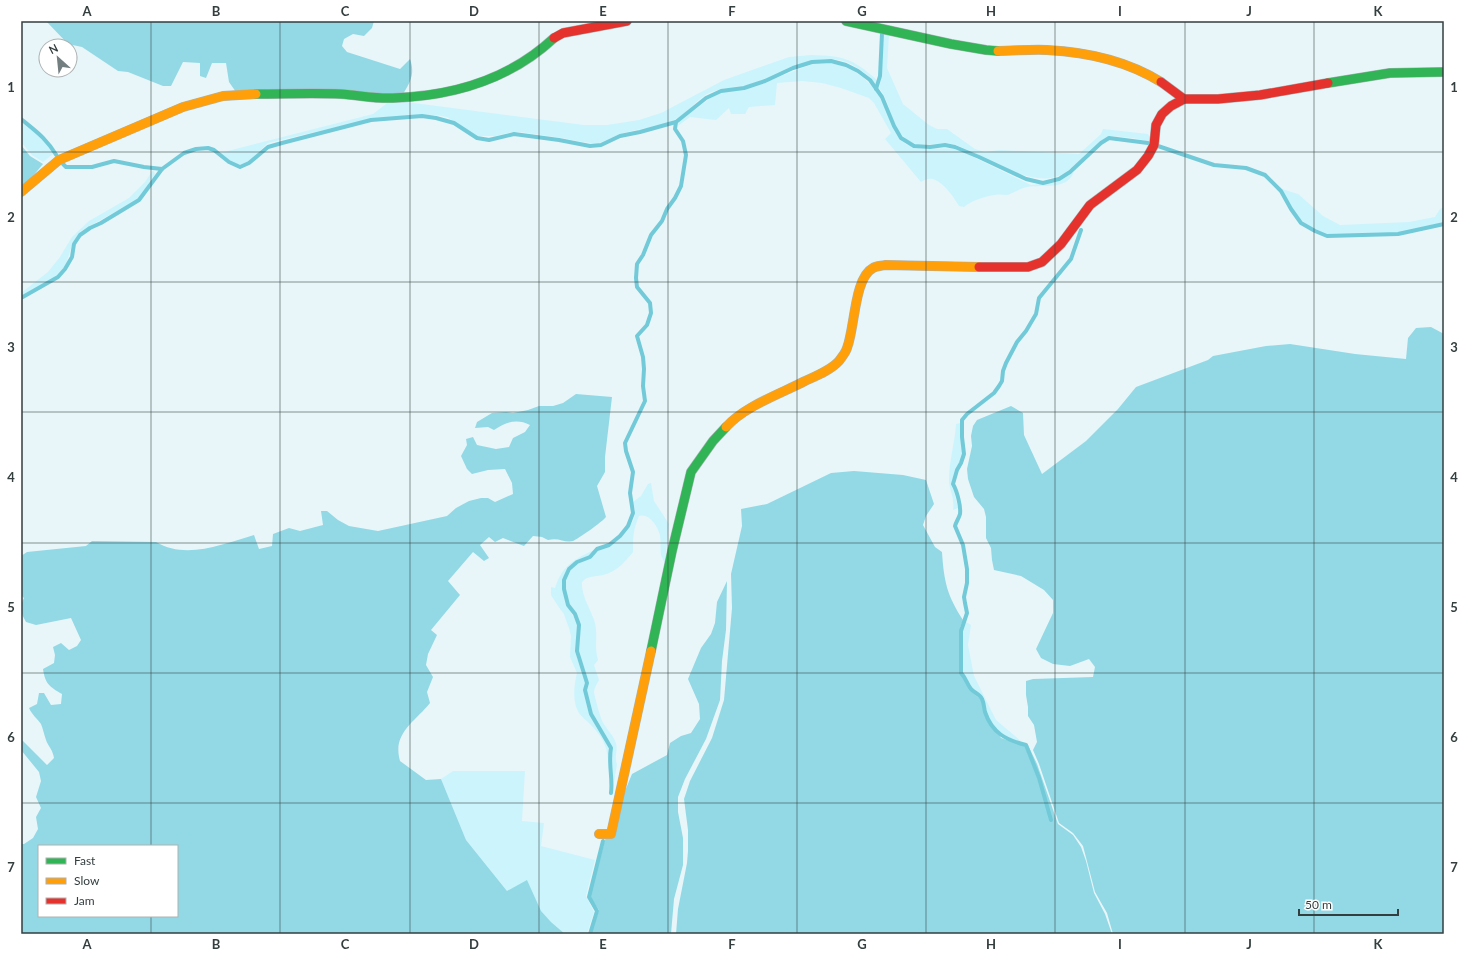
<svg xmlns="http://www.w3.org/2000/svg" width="1465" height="955" font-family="Lato,sans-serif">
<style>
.green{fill:#ccf4fc}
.forest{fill:#92d9e5;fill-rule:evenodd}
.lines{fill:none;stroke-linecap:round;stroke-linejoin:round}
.stream{stroke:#72cad9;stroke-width:4}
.fast-casing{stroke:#aab5b7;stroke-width:10}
.slow-casing{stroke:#aab5b7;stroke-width:10}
.jam-casing{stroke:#aab5b7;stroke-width:10}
.fast{stroke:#30b455;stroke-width:9}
.slow{stroke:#ff9f0a;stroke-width:9}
.jam{stroke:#e5322d;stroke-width:9}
.grid{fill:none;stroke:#343e3f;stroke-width:1;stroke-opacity:0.55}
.neatline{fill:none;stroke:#343e3f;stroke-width:1.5}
.grid-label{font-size:13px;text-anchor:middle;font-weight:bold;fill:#343e3f}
</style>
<rect width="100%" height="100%" fill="#e8f6f9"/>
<g class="green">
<path d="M883 33 889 35 887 68 903 104 929 125 937 129H947L975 149 985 152 1000 150 1079 154 1101 134 1103 129 1148 134 1153 142C1145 140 1115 135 1108 137 1106 137 1103 140 1100 142 1085 152 1074 172 1055 177 1026 186 984 155 956 145 940 139 921 151 906 139 891 127 891 103 879 88L881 79Z"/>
<path d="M811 55C844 56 852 58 877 80L876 84C833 36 798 69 751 84 736 88 721 87 707 94 695 101 687 114 674 120 657 129 635 128 618 135 612 137 605 142 599 143 587 144 574 140 562 138 548 136 534 134 520 132H512L495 136H476L447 117 435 115 408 116 371 119 268 143C261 149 247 167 237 164 232 163 225 156 220 153L373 114 391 100 584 125H607L639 120 661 113 724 80 789 57Z"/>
<path d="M818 62C852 63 874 80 887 112 891 122 894 135 903 142 919 154 940 145 959 150L1031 185 1057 182 1074 172C1066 191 1044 184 1027 187 1020 188 1015 193 1007 195 1003 195 999 194 995 195 985 196 971 201 964 207L959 206C954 197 943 182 933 179 928 178 924 180 921 182L885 139 891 133 874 103 869 98 841 88 822 83 802 81 777 83 775 105 749 107 745 114H731L729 108 716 120 690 117 678 126 679 121 709 99 721 92 746 89Z"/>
<path d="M21 122C35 134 44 136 53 154L43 162 32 155 21 142Z"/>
<polygon points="153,170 155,174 138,199 81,231 73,242 66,264 57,276 21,296 21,293 48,272 60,257 72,237 89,221 129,198 145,182"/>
<polygon points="1282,189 1298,194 1323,216 1340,225 1409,222 1435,217 1440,209 1444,207 1444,222 1398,233 1328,235 1312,228 1301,220 1291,207"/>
<path d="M961 423 962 457 955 470 951 485 954 491 958 508 953 510C955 498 949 490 949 480 949 461 955 442 956 424Z"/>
<path d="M651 483 654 501 669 524 665 564C664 561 662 558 661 555 660 549 661 542 660 535 657 526 650 513 639 516 633 530 633 537 633 552 626 561 615 573 603 575 595 577 588 575 582 582 581 596 591 609 595 623 598 636 594 647 598 660L594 665 599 680C597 683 595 687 594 691 594 695 601 721 604 724 608 731 613 735 616 743 618 750 614 758 617 764L613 789 611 758 613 749 592 713 590 702 586 690 588 683 581 663 579 651 580 625 576 613 569 604 565 587V580L572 568 577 564 592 557 598 550 610 546 629 527 634 519 635 510 633 502 641 496 648 484Z"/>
<path d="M596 549 589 556 576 562 569 568 563 582 566 604 577 623V658L586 683 585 690 590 714 610 749 608 760C607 745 601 735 590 724 587 721 582 717 579 713 572 703 574 684 577 673L570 657 571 636 569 628 566 620 564 614 560 609 551 595V587L555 588C563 564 575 559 596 549Z"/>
<path d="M966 622 971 625 968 645 974 676 996 720 1022 742C1005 738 991 729 986 711 983 701 982 694 972 688 970 682 965 678 963 672 960 663 961 630 966 622Z"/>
<polygon points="453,771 525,771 522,821 544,823 541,846 595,860 586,896 594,912 587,934 565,934 551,922 540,911 527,881 508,892 466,840 441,779"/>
</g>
<g class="forest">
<path d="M46 21H374L372 28 364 36 353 34 344 39 342 46 347 52 400 69 410 59C415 73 411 81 403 94L236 92 229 82 226 63H212L206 78 200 76V63L183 62 171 86H163L128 72 118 71 82 47 68 44Z"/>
<polygon points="21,145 30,156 43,164 21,190"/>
<polygon points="1431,327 1444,334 1444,934 1113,934 1107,913 1095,892 1083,846 1073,833 1059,823 1039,764 1033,750 1037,742 1034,725 1028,716 1028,707 1026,695 1026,681 1033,679 1093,677 1095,667 1089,659 1070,666 1053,664 1041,658 1036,649 1053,613 1053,600 1044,590 1021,576 994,570 992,560 991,548 986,538 986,517 984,509 974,497 968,479 967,469 972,446 971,436 973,426 977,420 1011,406 1023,413 1024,435 1042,474 1086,441 1118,409 1136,387 1208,360 1213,356 1266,346 1290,344 1355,354 1406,359 1408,338 1416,328"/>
<path d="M576 394 612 397 605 457V472L597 486 606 517C602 522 578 539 573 541 564 543 559 537 548 540L542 537 533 536 524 546 503 538 495 542 489 537 480 545 489 558 484 561 473 552 448 581 460 595 431 630 437 635 428 654 426 665 433 677 427 692 430 703C415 722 392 733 400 761L426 780 441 779 466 840 507 891 527 880 541 911 551 922 565 934H21V844H24L33 838 38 829 36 817 41 808 36 797 41 781 39 772 21 750V739L47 765 54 758C53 750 48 746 46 740 44 734 43 729 41 724 37 718 32 715 29 708L37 704 39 693H44L51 705 61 704 62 694C50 687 45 684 43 669L54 663 55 655 53 647 61 643 69 650 77 646 81 640 71 618 36 625 26 622C21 614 19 607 24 598L21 595V556L27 552 86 546 92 541 156 542C186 560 223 544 254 535L259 549 272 546 273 534 289 528 300 531 323 525 321 511H327L338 520 349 526 378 531 447 516 456 508 469 501 481 498H488L495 502 513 494 512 483 505 469 488 470 472 474 467 469 461 456 467 445 466 439 473 437 477 445 496 449 509 447 513 438 525 432 530 425C517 418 506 422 494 430L488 427 475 428 477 422 492 413 506 412 513 413 528 410 539 406H553L563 403ZM39 846H177V916H39Z"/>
<path d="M854 471 903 475 926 480 934 504 926 516 923 525 935 547 942 552C944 582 947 595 963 620L960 628V674L965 679 971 691 981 700 987 718 997 732 1001 738 1025 746 1039 782 1050 821H1052L1039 776 1027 743 1037 764 1058 824 1073 835 1081 847 1086 861 1094 893 1105 914 1112 934H676L678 909 687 863 688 851V830L684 799 690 781 712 738 724 700 732 608 731 574 742 526 741 509 767 504 831 473Z"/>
<polygon points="727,581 726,630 722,661 720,700 706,739 685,779 678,797 678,812 683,838 683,865 674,899 671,934 591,934 599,910 590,897 605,840 632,774 667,755 670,743 681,736 691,733 700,719 699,704 688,679 701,648 711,634 715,623 717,602"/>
</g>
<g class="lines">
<g class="stream">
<polyline points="876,89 880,76 882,33"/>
<path d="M21 119C37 132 46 138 57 156"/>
<polyline points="1158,146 1214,165 1246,168 1265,175 1281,191 1291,209 1301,223 1315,231 1327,236 1398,234 1444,224"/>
<polyline points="63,164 66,167 92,167 114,161 144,167 162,169"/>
<polyline points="21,298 58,277 65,269 72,257 74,244 80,235 90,228 101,223 139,200 162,169 184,153 196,149 208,148 214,150 229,162 240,167 249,163 268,147 282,143 371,120 422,116 436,118 454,123 477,138 489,140 514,134 559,140 590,146 601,145 620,136 640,132 676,122 706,98 721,91 744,88 765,81 793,68 812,62 831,61 846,65 858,71 870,80 882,97 894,126 901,138 914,146 930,147 945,145 955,147 979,157 1026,179 1043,183 1059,179 1070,172 1101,143 1109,138 1148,143"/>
<path d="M611 793C613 778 608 763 611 748L591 714 585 690 587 683 577 651 579 625 575 614 568 605 564 589V580L569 569 577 562 590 557 597 549 609 545 620 536 628 526 633 513 630 493 633 472 626 451 625 443 645 401 643 386 644 369 643 357 637 336 647 325 651 313 650 303 637 287 636 278 637 264 643 255 651 235 662 221 667 209 675 198 681 186 686 155 683 141 675 129 676 122"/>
<path d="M1051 820 1039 778 1026 745C1006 740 992 733 985 712 984 708 984 703 982 699 980 694 974 693 971 689 967 684 966 678 961 673V631L967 613 965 603 964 597 967 583V569L963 545 955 526C956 522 959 518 960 514 961 506 957 491 953 484L957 470 961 463 964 454 962 437V420L967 414 994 393 999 386 1002 381 1003 371 1006 363 1017 342 1026 331 1036 314 1039 298 1071 259 1081 230"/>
<polyline points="590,934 597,911 589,897 603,841"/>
</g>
<defs>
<g id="fast">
<polyline points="846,21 951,44 986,50 998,51"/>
<polyline points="1328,83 1390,73 1444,72"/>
<path d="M256 94C285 94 313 93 341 94 358 95 376 99 393 98 454 96 509 80 554 38"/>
<polyline points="651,651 672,551 691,472 713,441 726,427"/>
</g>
<g id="slow">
<path d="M998 51C1014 51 1031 49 1047 50 1087 52 1127 61 1161 82"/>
<polyline points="21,192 59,160 183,107 223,96 256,94"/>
<path d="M726 427C745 406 780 394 805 381 816 376 831 370 839 361 842 357 846 352 847 348 855 328 854 278 873 268 876 266 881 266 885 265L979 267"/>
<polyline points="599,834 611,834 651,651"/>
</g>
<g id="jam">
<polyline points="554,38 563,33 627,21"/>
<polyline points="1161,82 1184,99 1218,99 1260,95 1328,83"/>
<polyline points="979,267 1028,267 1042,262 1061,244 1090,205 1137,170 1148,156 1154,145 1156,125 1162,114 1171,106 1184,99"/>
</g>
</defs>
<use href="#fast" class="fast-casing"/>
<use href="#slow" class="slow-casing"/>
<use href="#jam" class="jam-casing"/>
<use href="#fast" class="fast"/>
<use href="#slow" class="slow"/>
<use href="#jam" class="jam"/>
</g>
<path class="grid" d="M151 21V846M280 21V934M410 21V934M539 21V934M668 21V934M797 21V934M926 21V934M1055 21V934M1185 21V934M1314 21V934M21 152H1444M21 282H1444M21 412H1444M21 543H1444M21 673H1444M21 803H1444M151 916V934"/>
<rect width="1465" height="955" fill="none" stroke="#ffffff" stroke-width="44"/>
<rect x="38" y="845" width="140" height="72" fill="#ffffff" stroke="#aeb2b2"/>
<rect x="46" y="858" width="20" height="6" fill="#30b455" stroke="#aeb2b2"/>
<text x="74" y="865" font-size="12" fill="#343e3f">Fast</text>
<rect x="46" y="878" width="20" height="6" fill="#ff9f0a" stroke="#aeb2b2"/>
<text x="74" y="885" font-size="12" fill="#343e3f">Slow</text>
<rect x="46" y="898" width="20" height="6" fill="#e5322d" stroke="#aeb2b2"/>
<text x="74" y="905" font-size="12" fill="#343e3f">Jam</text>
<g transform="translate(58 58) rotate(333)"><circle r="19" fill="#ffffff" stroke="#aeb2b2"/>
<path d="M0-3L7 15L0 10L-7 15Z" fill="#737e80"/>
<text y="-6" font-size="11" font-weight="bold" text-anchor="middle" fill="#343e3f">N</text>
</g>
<path d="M1299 909v6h99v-6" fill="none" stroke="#343e3f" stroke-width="2"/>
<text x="1305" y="909" font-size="12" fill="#343e3f" stroke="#ffffff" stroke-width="3" paint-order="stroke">50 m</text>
<rect x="22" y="22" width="1421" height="911" class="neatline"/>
<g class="grid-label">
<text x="87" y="16">A</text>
<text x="216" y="16">B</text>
<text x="345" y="16">C</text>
<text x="474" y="16">D</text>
<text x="603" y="16">E</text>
<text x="732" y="16">F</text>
<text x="862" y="16">G</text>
<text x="991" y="16">H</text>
<text x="1120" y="16">I</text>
<text x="1249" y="16">J</text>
<text x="1378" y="16">K</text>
<text x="11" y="92">1</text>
<text x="1454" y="92">1</text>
<text x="11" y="222">2</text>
<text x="1454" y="222">2</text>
<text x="11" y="352">3</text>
<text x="1454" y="352">3</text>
<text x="11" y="482">4</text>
<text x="1454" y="482">4</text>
<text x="11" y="612">5</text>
<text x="1454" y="612">5</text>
<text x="11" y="742">6</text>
<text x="1454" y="742">6</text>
<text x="11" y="872">7</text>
<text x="1454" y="872">7</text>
<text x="87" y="949">A</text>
<text x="216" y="949">B</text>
<text x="345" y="949">C</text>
<text x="474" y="949">D</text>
<text x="603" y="949">E</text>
<text x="732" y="949">F</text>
<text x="862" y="949">G</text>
<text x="991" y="949">H</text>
<text x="1120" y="949">I</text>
<text x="1249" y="949">J</text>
<text x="1378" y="949">K</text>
</g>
</svg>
